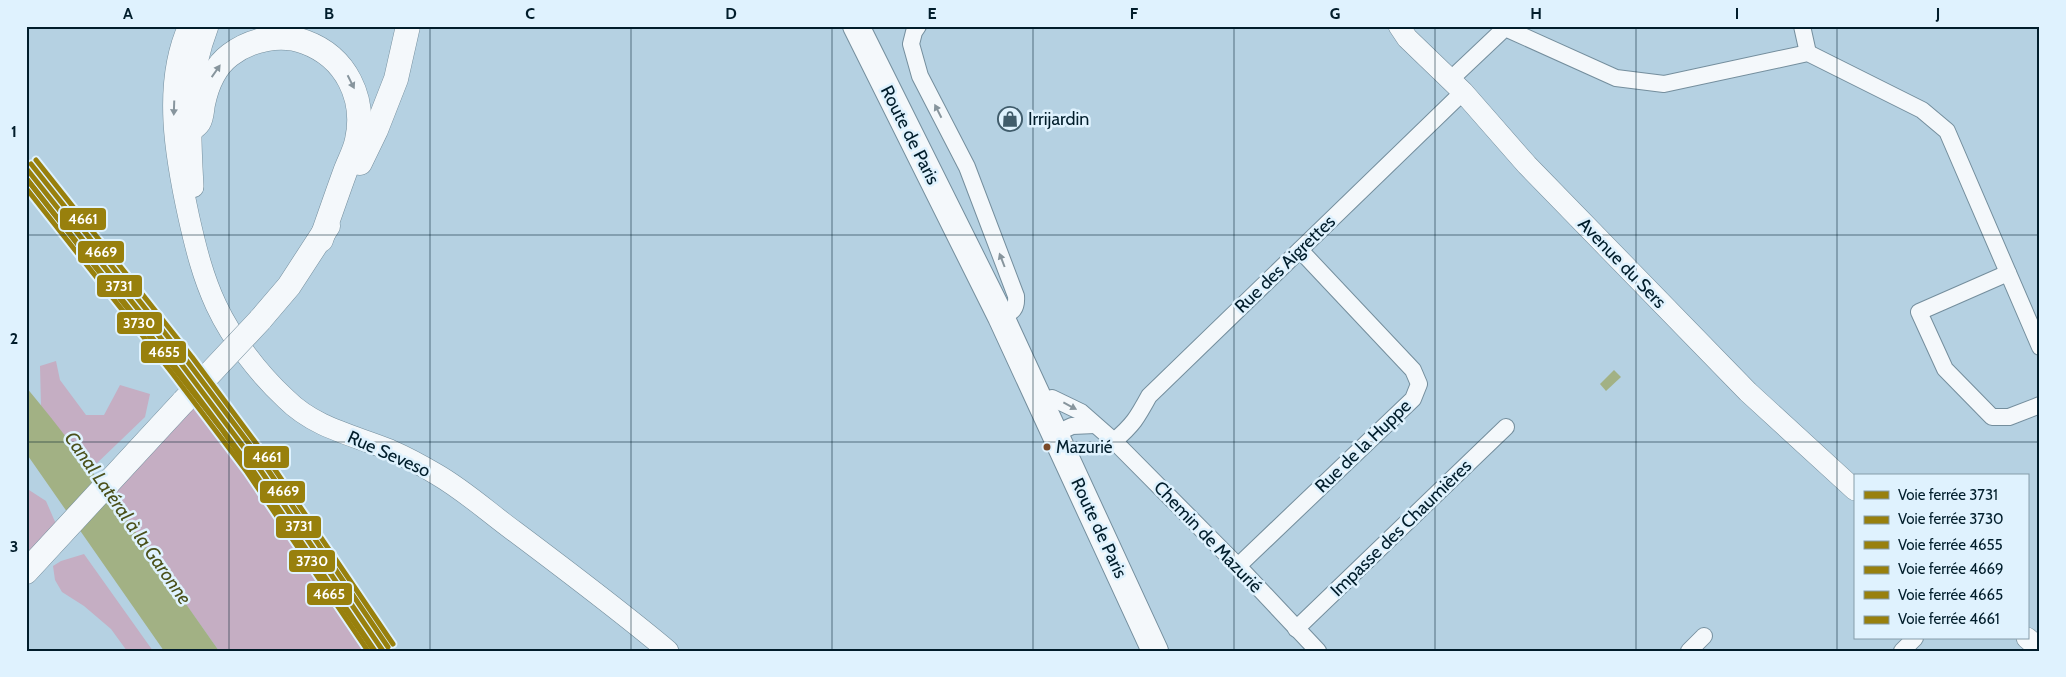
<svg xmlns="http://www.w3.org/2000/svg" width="2066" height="677" font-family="Cabin,sans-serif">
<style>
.green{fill:#c5aec3}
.water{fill:#a2b184}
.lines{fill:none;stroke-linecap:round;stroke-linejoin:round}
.minor-casing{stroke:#748e9d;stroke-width:18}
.tertiary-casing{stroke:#748e9d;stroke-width:22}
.secondary-casing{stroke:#748e9d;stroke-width:25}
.primary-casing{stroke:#748e9d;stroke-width:28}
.minor{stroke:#f4f8fb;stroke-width:16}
.tertiary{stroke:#f4f8fb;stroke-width:21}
.secondary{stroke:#f4f8fb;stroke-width:24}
.primary{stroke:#f4f8fb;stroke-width:26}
.secondary-bridge-casing{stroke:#748e9d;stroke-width:25;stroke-linecap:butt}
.secondary-bridge{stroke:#f4f8fb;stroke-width:24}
.rail-1-casing{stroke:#dff2fe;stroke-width:9}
.rail-2-casing{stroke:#dff2fe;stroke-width:9}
.rail-3-casing{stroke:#dff2fe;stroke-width:9}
.rail-4-casing{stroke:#dff2fe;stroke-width:9}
.rail-5-casing{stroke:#dff2fe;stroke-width:9}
.rail-6-casing{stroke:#dff2fe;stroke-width:9}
.rail-1{stroke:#98800d;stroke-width:5}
.rail-2{stroke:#98800d;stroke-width:5}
.rail-3{stroke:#98800d;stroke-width:5}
.rail-4{stroke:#98800d;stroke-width:5}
.rail-5{stroke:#98800d;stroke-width:5}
.rail-6{stroke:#98800d;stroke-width:5}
.oneway{fill:#87959d}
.grid{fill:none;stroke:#011d2b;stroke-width:1;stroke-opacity:0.55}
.bus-dot{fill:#7a4b2a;stroke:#dff2fe;stroke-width:2}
.labels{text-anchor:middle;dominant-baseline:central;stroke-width:5;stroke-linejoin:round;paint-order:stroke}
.bus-label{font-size:17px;fill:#011d2b;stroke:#dff2fe;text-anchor:start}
.poi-label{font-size:18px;fill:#011d2b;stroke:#dff2fe;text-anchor:start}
.street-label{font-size:18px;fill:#011d2b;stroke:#dff2fe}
.water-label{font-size:19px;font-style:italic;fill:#4a501a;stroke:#dff2fe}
.line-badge{stroke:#dff2fe;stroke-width:2}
.badge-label{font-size:14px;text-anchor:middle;font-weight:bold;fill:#fff}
.neatline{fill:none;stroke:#011d2b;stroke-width:2}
.grid-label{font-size:16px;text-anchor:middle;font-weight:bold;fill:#011d2b}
</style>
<rect width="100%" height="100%" fill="#b5d1e2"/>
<g class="green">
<polygon points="56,361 60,380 86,415 104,415 120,385 150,394 145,417 94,466 82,458 41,406 40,366"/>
<polygon points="190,395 364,651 219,651 117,507 103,490"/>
<polygon points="26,460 29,490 46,501 56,524 35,549 26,552"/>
<polygon points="84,554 153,651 127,651 111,629 84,606 62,592 55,580 53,566 61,561"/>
</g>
<g class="water">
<polygon points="1614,370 1621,377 1606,391 1600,384"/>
<path d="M26 387C96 471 156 562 219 651H164L26 453Z"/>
</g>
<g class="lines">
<defs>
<g id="minor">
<path d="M918 26 914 32 911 44 920 76 967 167 1016 296C1017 309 1013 312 1001 317"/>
<polyline points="1802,26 1808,53"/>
<polyline points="1450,80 1505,28 1616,78 1664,84 1808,53 1922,110 1947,131 2040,347"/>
<polyline points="2008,273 1919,312 1945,369 1992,417 2009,417 2040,405"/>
<polyline points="1041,403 1052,398 1081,412 1114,441 1238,566 1318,651"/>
<polyline points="1055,434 1072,426 1095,425"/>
<path d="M1114 441C1133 425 1137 418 1149 396L1463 92"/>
<polyline points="1238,566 1413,399 1419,384 1413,370 1300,250"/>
<polyline points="1296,629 1506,427"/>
<polyline points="1689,651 1704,636"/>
<polyline points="1902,651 1915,638"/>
</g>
<g id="tertiary">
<path d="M189 26C162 84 176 159 189 218 196 249 203 277 216 305 232 339 258 373 286 399 315 428 353 435 390 450 406 457 421 465 436 474 464 490 488 512 514 531 566 570 618 609 668 651"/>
<polyline points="1399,26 1407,38 1463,92 1527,165 1748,392 1855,490"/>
<path d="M193 187C190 127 186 84 208 26"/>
<polyline points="2027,638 2040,649"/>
</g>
<g id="secondary">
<path d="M190 130C193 128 197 125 199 122 202 117 202 109 203 104 207 85 214 67 230 55 251 39 281 33 305 42 346 57 366 98 357 140 355 151 349 161 345 172 337 194 329 217 321 240"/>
<polyline points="360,163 376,130 396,79 408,26"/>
<polyline points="260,320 289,286 328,226"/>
<polyline points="26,572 184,401"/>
</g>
<polyline id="primary" points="856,26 1001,317 1155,651"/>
</defs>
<use href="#minor" class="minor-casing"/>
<use href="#tertiary" class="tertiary-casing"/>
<use href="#secondary" class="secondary-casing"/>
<use href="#primary" class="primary-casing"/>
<use href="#minor" class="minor"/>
<use href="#tertiary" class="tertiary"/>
<use href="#secondary" class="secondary"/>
<use href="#primary" class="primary"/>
<defs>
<polyline id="secondary-bridge" points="184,401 260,320"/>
</defs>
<use href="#secondary-bridge" class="secondary-bridge-casing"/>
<use href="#secondary-bridge" class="secondary-bridge"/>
<defs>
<polyline id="rail-1" points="26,168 182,365 257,465 383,651"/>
<polyline id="rail-2" points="26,178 223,431 374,651"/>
<polyline id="rail-3" points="26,178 177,369 252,469 375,651"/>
<polyline id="rail-4" points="31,164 187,361 262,461 388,647"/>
<polyline id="rail-5" points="26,188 172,373 247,472 368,651"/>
<polyline id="rail-6" points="36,160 192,357 267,458 393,644"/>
</defs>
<use href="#rail-1" class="rail-1-casing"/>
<use href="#rail-2" class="rail-2-casing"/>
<use href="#rail-3" class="rail-3-casing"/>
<use href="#rail-4" class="rail-4-casing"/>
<use href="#rail-5" class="rail-5-casing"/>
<use href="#rail-6" class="rail-6-casing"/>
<use href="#rail-1" class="rail-1"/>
<use href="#rail-2" class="rail-2"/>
<use href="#rail-3" class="rail-3"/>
<use href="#rail-4" class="rail-4"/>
<use href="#rail-5" class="rail-5"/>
<use href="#rail-6" class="rail-6"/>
</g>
<defs><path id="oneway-solid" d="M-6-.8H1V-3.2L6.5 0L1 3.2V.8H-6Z" transform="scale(1.25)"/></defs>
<g class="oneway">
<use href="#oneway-solid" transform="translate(216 71) rotate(-55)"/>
<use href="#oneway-solid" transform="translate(351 82) rotate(63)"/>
<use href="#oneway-solid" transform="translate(174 108) rotate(92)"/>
<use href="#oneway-solid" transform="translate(938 111) rotate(-117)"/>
<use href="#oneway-solid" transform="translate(1002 260) rotate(-111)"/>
<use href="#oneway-solid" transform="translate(1070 406) rotate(28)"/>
</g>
<path class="grid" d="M229 26V651M430 26V651M631 26V651M832 26V651M1033 26V651M1234 26V651M1435 26V651M1636 26V651M1837 26V651M26 235H2040M26 442H2040"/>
<defs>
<symbol id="shop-ring" viewBox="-11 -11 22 22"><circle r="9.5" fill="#dff2fe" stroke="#405c6b" stroke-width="1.5"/><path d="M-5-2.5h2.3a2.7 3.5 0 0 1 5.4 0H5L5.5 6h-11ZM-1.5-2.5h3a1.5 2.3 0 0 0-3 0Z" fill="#405c6b"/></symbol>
</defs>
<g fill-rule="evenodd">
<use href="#shop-ring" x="996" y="105" width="28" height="28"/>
</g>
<circle class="bus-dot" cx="1047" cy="447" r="4.5"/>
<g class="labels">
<g class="bus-label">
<text x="1056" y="447">Mazurié</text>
</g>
<g class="poi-label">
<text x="1028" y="119">Irrijardin</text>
</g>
<g class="street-label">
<text transform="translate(910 135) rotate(63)">Route de Paris</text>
<text transform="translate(1622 263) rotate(46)">Avenue du Sers</text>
<text transform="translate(1285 264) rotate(-44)">Rue des Aigrettes</text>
<text transform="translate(1363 446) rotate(-44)">Rue de la Huppe</text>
<text transform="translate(389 454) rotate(24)">Rue Seveso</text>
<text transform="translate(1099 528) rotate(65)">Route de Paris</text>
<text transform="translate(1401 528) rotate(-44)">Impasse des Chaumières</text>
<text transform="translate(1208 537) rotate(46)">Chemin de Mazurié</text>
</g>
<g class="water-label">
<text transform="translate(128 518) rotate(55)">Canal Latéral à la Garonne</text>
</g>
</g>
<g class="line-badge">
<rect x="59" y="207" width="48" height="24" rx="5" fill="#98800d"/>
<rect x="77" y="240" width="48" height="24" rx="5" fill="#98800d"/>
<rect x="96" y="274" width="47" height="24" rx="5" fill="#98800d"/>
<rect x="116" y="311" width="47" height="24" rx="5" fill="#98800d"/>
<rect x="140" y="340" width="47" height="24" rx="5" fill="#98800d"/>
<rect x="243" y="445" width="47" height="24" rx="5" fill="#98800d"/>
<rect x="259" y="480" width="47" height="24" rx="5" fill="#98800d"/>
<rect x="275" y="515" width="47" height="24" rx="5" fill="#98800d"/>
<rect x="288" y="549" width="48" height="24" rx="5" fill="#98800d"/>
<rect x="306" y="582" width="47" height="24" rx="5" fill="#98800d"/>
</g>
<g class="badge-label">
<text x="83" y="224">4661</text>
<text x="101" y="257">4669</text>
<text x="119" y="291">3731</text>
<text x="139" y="328">3730</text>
<text x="164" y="357">4655</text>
<text x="267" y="462">4661</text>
<text x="283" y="496">4669</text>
<text x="299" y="531">3731</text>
<text x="312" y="566">3730</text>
<text x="329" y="599">4665</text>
</g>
<rect width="2066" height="677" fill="none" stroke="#dff2fe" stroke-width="55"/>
<rect x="1854" y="474" width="175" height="165" fill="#dff2fe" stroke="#869daa"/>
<rect x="1864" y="491" width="25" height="8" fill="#98800d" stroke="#869daa"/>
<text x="1898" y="500" font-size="15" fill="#011d2b">Voie ferrée 3731</text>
<rect x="1864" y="516" width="25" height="8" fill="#98800d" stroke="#869daa"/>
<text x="1898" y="524" font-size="15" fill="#011d2b">Voie ferrée 3730</text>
<rect x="1864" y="541" width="25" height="8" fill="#98800d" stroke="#869daa"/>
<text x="1898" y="550" font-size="15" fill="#011d2b">Voie ferrée 4655</text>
<rect x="1864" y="566" width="25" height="8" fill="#98800d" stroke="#869daa"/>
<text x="1898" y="574" font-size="15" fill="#011d2b">Voie ferrée 4669</text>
<rect x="1864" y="591" width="25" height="8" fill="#98800d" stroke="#869daa"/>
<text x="1898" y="600" font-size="15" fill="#011d2b">Voie ferrée 4665</text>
<rect x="1864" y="616" width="25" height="8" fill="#98800d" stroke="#869daa"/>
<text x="1898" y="624" font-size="15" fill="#011d2b">Voie ferrée 4661</text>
<rect x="28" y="28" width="2010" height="622" class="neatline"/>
<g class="grid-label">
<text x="128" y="19">A</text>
<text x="329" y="19">B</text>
<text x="530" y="19">C</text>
<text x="731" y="19">D</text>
<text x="932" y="19">E</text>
<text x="1134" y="19">F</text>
<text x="1335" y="19">G</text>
<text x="1536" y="19">H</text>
<text x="1737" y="19">I</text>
<text x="1938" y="19">J</text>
<text x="14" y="137">1</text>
<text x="14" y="344">2</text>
<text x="14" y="552">3</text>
</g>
</svg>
